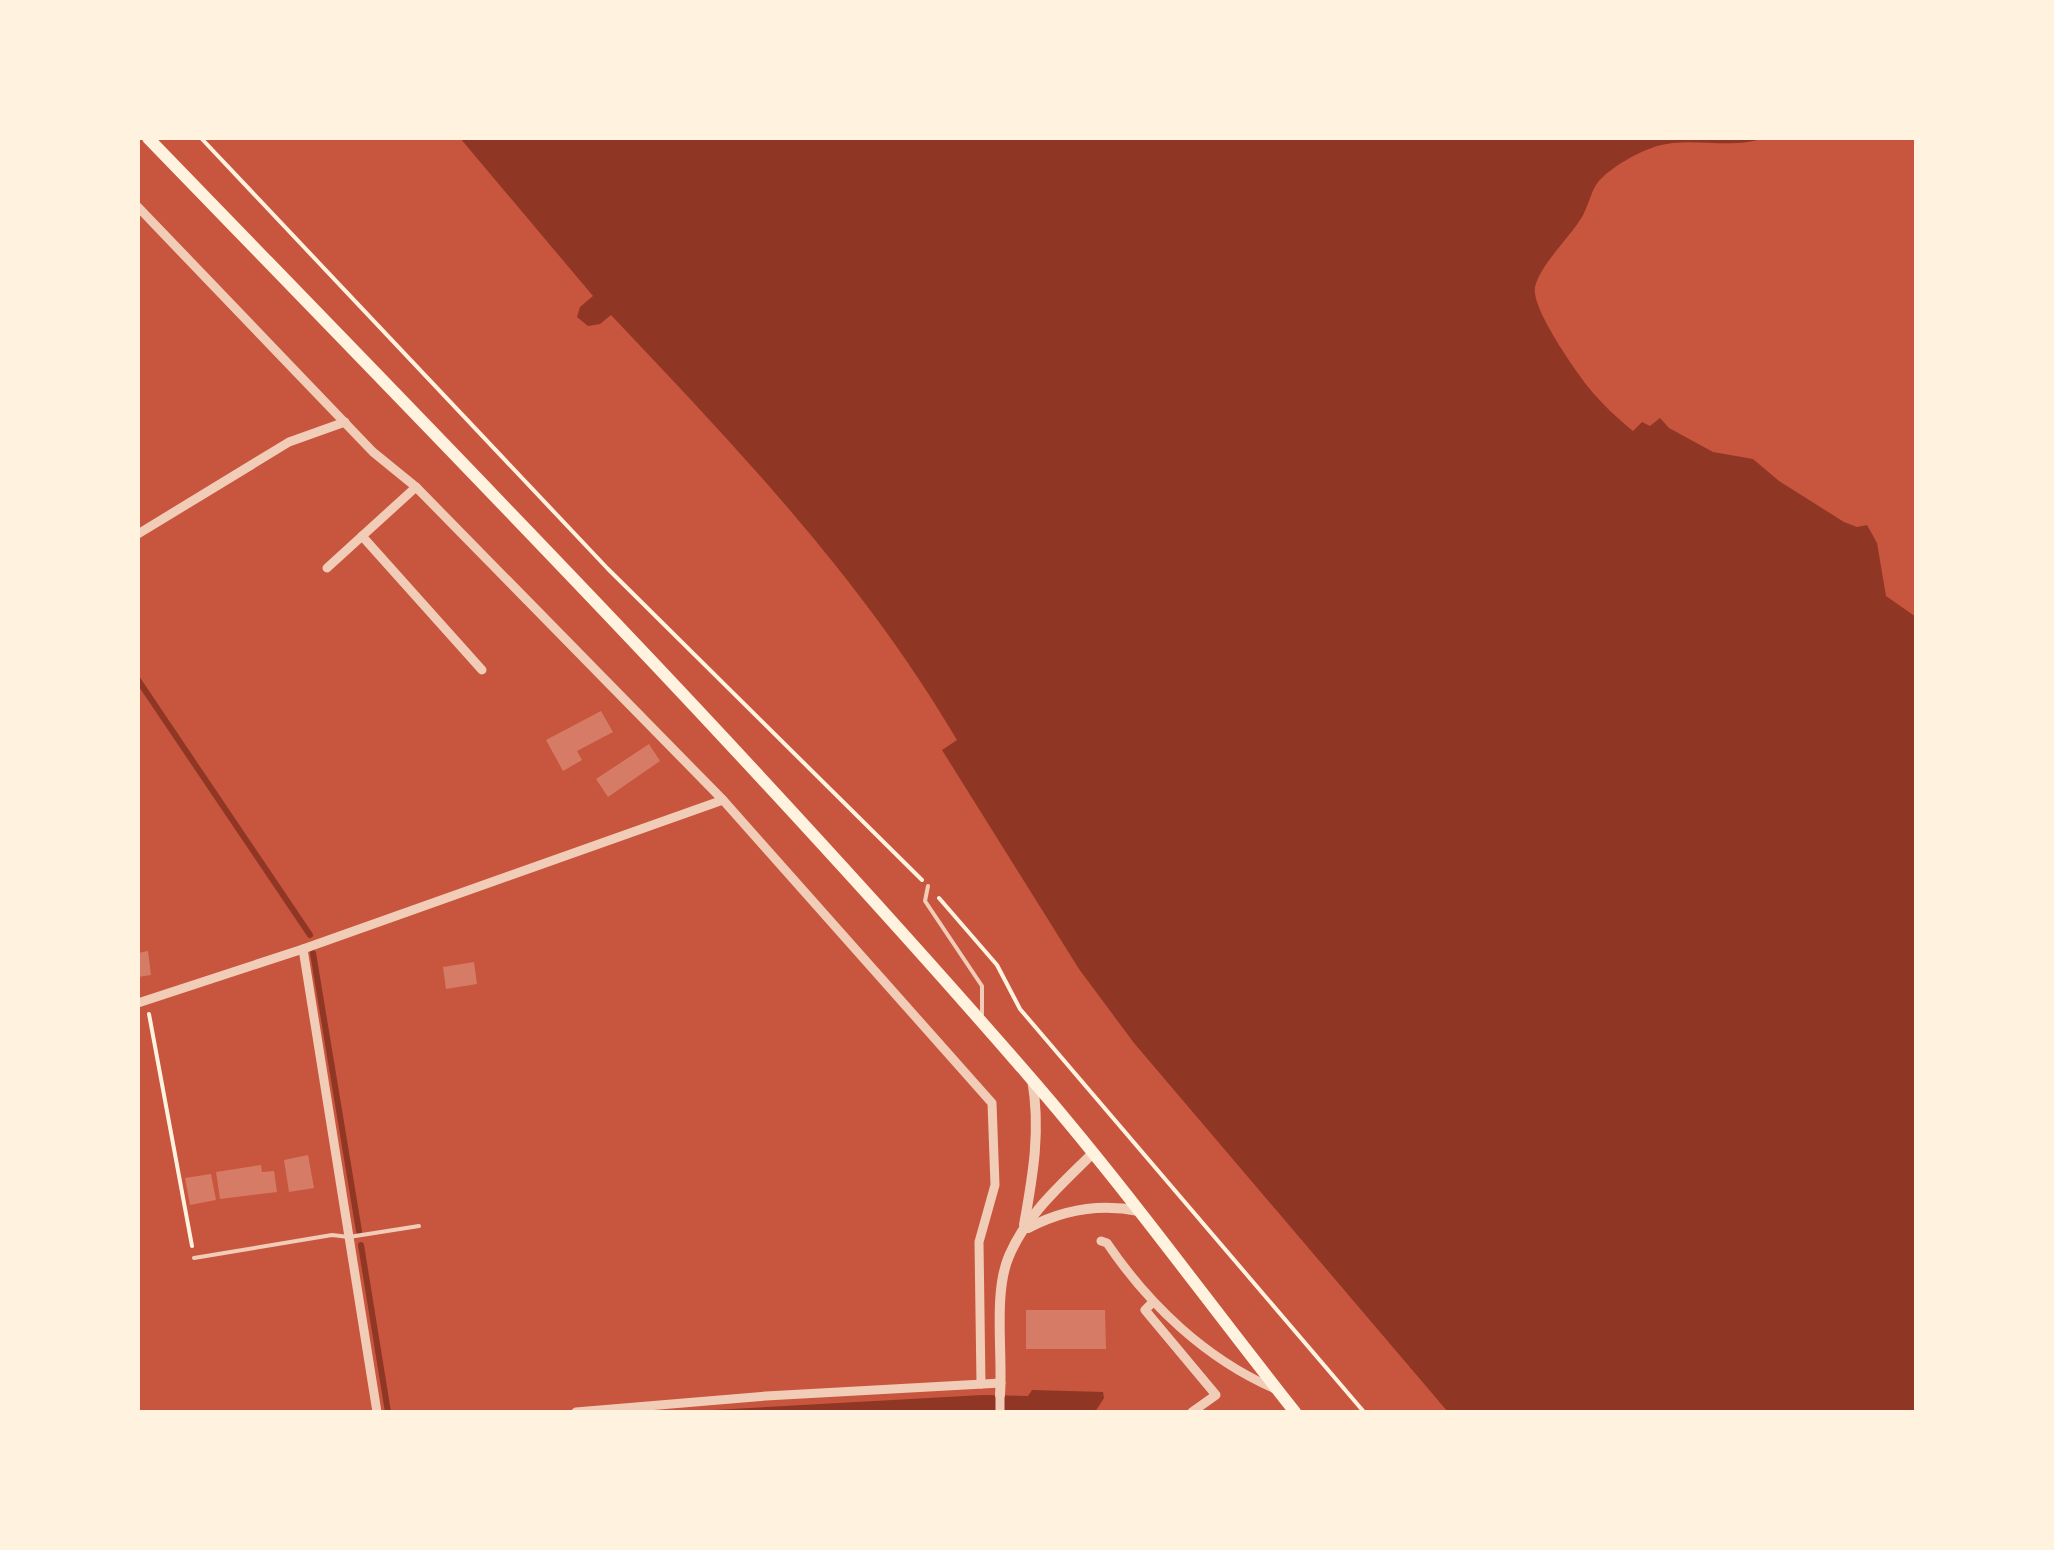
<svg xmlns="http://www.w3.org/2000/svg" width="2054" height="1550" font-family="'Titillium Web',sans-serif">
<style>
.water{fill:#8f3625}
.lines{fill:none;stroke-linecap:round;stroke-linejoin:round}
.stream{stroke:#8f3625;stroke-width:6}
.building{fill:#d67c66}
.path{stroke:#fff3e0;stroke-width:4}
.service{stroke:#f1ccb7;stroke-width:4}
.minor{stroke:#f1ccb7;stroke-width:9}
.tertiary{stroke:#f1ccb7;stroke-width:10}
.secondary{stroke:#fff3e0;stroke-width:12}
</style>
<rect width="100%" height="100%" fill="#c8553d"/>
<g class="water">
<path d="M460 138H1764C1730 150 1691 136 1657 146 1638 152 1611 167 1598 182 1591 191 1588 207 1582 217 1570 237 1540 265 1535 287 1531 308 1575 370 1589 388 1601 403 1618 419 1633 431L1642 422 1650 426 1660 418 1669 428 1713 452 1753 459 1779 481 1844 522 1857 527 1867 525 1877 543 1886 596 1916 617V1412H1448L1134 1043 1079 969 942 750 957 740C863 580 737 448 611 315L600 324 588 326 577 317 580 307 593 296Z"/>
<polygon points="1032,1390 1103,1392 1104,1398 1095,1412 676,1412 983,1395 1028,1396"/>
</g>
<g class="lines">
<g class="stream">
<polyline points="138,680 310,935"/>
<polyline points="313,953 359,1231"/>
<polyline points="361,1245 388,1412"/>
</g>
</g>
<g class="building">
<polygon points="601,711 613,732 577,751 582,760 563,771 546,740"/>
<polygon points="649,744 660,761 608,797 596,779"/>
<polygon points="148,951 151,975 138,977 138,953"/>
<polygon points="474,962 477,984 446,989 443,967"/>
<polygon points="308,1155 314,1188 289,1192 284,1160"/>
<polygon points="261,1165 262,1172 274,1171 277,1192 220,1199 216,1172"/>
<polygon points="211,1174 216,1200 190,1205 185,1178"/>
<polygon points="1026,1310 1105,1310 1106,1349 1026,1349"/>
</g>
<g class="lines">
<g class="path">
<polyline points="201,138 608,569 922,880"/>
<polyline points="939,898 997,965 1020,1009 1364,1412"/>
<polyline points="149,1014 192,1246"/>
</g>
<g class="service">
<polyline points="928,886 925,901 982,986 982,1014"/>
<polyline points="194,1258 332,1235 349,1237 419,1226"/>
</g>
<g class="minor">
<polyline points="138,207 373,452 416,487 723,800 992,1103 995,1185 979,1242 981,1384"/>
<polyline points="138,534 289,442 345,422"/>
<polyline points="362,536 482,670"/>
<polyline points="327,568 416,487"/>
<polyline points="303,949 377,1412"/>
<polyline points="138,1003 303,949 723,800"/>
<path d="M1101 1241 1107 1243C1149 1305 1206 1359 1275 1389"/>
<polyline points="1152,1303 1145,1310 1216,1395 1192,1412"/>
<polyline points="1000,1395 1000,1412"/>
<polyline points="576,1412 766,1396 1001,1383"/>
</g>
<g class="tertiary">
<path d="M1024 1225C1033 1175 1041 1130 1032 1079"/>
<path d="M1028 1228C1064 1209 1100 1203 1139 1211"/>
<path d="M1000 1395C1003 1354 993 1293 1009 1256 1026 1215 1062 1184 1092 1154"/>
</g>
<path class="secondary" d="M148 138C446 446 747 751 1028 1075 1122 1183 1206 1300 1295 1412"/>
</g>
<rect width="2054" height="1550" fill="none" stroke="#fff3e0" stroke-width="280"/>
</svg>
